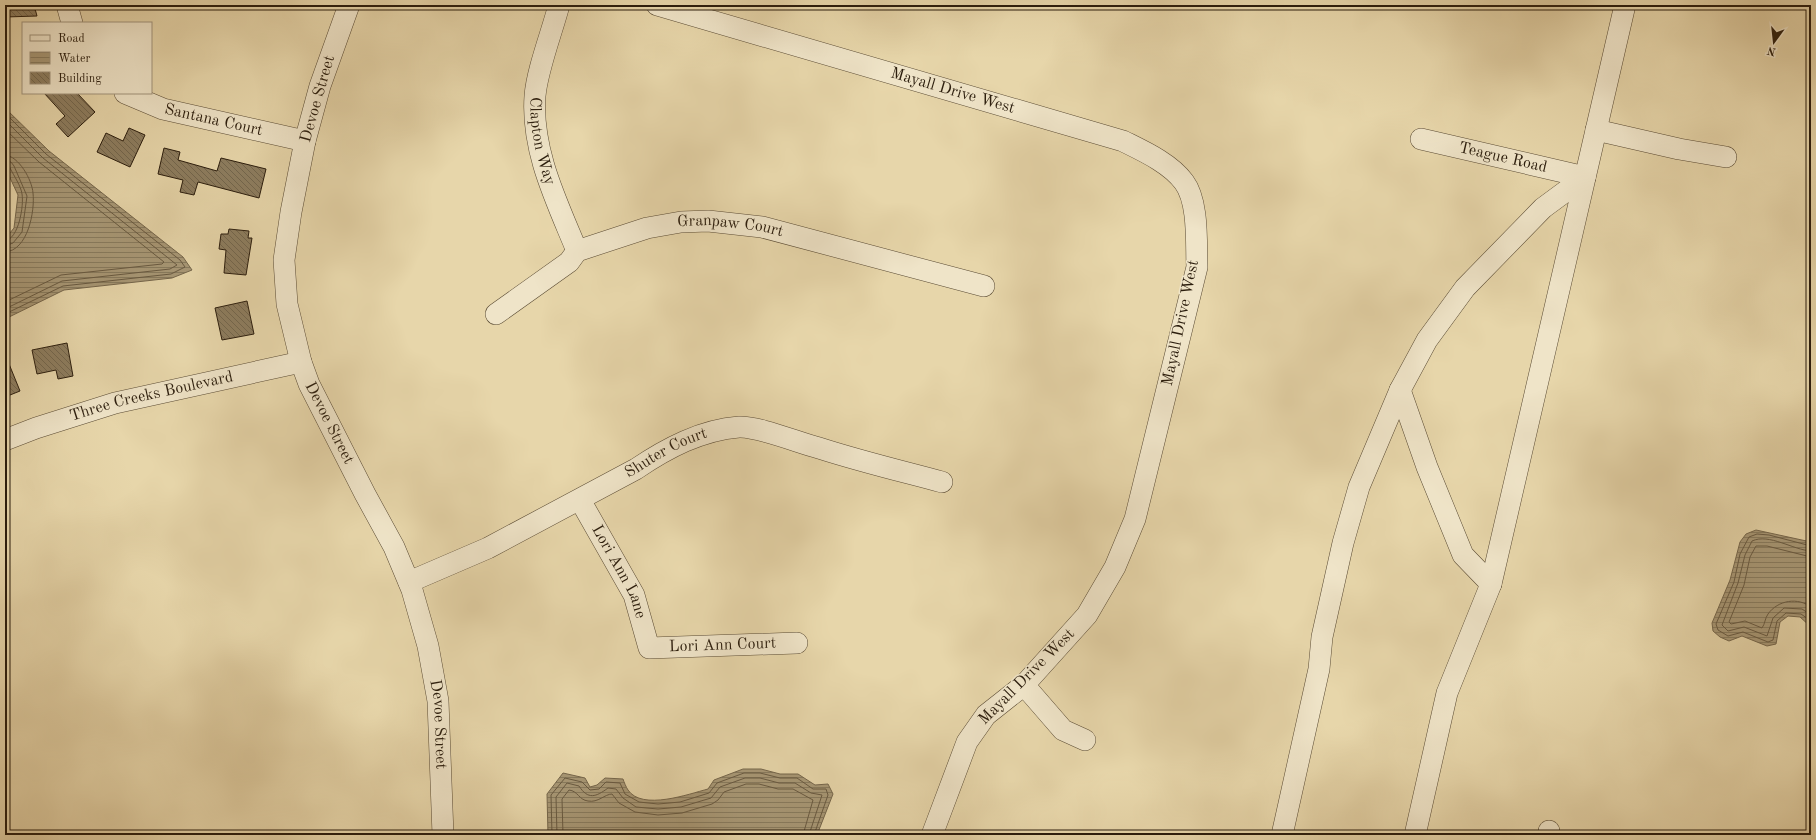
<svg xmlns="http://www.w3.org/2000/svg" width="1816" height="840" font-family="'Old Standard TT',serif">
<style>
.water{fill:url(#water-rules);stroke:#75664b}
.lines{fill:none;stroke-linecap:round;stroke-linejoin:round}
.shore{stroke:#695a41;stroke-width:1}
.building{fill:url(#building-back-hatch);stroke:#2b1d0d}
.minor-casing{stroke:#5a4b34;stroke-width:22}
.minor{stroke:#efe4c8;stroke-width:21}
.labels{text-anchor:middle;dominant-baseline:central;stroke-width:3;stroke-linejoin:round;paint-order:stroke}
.street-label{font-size:16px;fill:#2b1d0d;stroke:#efe4c8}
</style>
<defs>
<pattern id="water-rules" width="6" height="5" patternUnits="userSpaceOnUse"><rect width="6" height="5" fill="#a79775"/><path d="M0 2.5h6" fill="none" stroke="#887b5e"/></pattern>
<pattern id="building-back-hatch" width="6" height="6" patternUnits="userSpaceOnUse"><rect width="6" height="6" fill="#8d7d5f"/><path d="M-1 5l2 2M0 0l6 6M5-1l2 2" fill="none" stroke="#73664d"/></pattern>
</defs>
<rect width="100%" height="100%" fill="#e7d6aa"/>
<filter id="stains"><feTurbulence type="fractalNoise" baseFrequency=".005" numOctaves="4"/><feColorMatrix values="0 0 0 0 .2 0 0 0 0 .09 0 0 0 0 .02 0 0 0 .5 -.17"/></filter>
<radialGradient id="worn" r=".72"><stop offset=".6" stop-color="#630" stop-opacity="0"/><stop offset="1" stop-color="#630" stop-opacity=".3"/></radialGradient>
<g class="water">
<polygon points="5,108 49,151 183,257 192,270 172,278 64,290 5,319 5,239 14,228 18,195 5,167"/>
<polygon points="1756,530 1811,542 1811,654 1807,648 1810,626 1800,617 1788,616 1780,622 1776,644 1767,646 1742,636 1729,641 1720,637 1713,631 1712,623 1730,580 1740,542 1746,534"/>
<path d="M743 769H761L780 774H798L815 785 828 784 833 794 817 835H548L547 794 563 773 585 778 590 787 597 785 605 778 623 779C624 782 626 787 628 790 642 811 689 794 708 789L714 780Z"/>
</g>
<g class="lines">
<g class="shore">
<polyline points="5,113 46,154 180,260 185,267 171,274 63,286 5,314"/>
<polyline points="5,120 43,158 177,265 170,269 62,281 5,309"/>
<polyline points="5,129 39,162 164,262 162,264 61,275 5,302"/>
<path d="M5 155C19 156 32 180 33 193 35 211 28 251 5 252"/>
<polyline points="5,161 11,162 14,166 27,196 22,232 13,243 5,246"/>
<path d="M5 166 10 168C14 176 21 186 22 194 24 205 19 239 5 241"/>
<polyline points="1811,546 1769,535 1757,534 1749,537 1740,554 1734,582 1716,624 1718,630 1728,636 1743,632 1768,642 1773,640 1777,621 1786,613 1801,614 1811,621"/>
<path d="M1811 551C1793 550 1769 533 1752 541L1745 555 1738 583 1722 625 1728 631 1744 627 1767 636 1773 618 1784 608 1802 609 1811 615"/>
<path d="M1811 557 1767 546H1756L1750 557 1744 585 1729 622 1731 624 1745 621 1762 628C1765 624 1765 618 1768 614 1778 600 1798 597 1811 607"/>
<polyline points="552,835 551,795 565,778 582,782 590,790 599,789 606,782 620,783 625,794 639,802 658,804 680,802 709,793 717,783 744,773 760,773 780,778 797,778 813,789 826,789 828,795 814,835"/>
<path d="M557 835 556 797 567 783 579 786C588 800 596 797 608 788L616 789 623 798 636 807 658 809 681 807 711 798 720 787 745 778H760L779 783H795L811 793 822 795 809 835"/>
<path d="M563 835 562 799 569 790C578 791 579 800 588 801 598 803 605 794 612 794L619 803 635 812 658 815 682 813 712 804 718 800 724 792 746 784H759L778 789H793L813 800 803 835"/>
</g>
</g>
<g class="building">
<polygon points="5,5 34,5 37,16 5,17"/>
<polygon points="44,93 77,93 95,112 68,137 56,124 65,116"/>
<polygon points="129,128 145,135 130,167 97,152 106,133 123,141"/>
<polygon points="164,148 180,152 178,160 217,171 221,158 266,169 259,198 198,182 194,195 180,192 183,180 158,174"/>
<polygon points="229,229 249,231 248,238 252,238 246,275 224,273 226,250 219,249 221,234 228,234"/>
<polygon points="247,301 254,334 222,340 215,308"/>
<polygon points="67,343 73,376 58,379 56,370 37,374 32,350"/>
<polygon points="5,354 20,391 5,397"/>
</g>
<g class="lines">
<defs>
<g id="minor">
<polyline points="67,5 72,23"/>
<path id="s1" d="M349 5 320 86 305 141 291 212 284 260 287 304 301 362 309 384 365 494 394 547 412 590 428 646 438 701 443 835"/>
<path id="s2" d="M559 5C552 32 537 70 535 96 531 151 557 202 577 251"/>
<path id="s3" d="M657 5 1123 141C1143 151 1170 163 1184 182 1199 202 1196 243 1197 267L1135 519 1115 567 1087 615 1024 685 986 715 967 742 932 835"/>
<path id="s4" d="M125 93 163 109 305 141"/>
<polyline points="1596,130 1679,149 1726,157"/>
<path id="s5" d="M1421 139 1585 177"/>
<path id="s6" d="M496 314 569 262 577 251 647 228 681 222 708 221 762 227 984 286"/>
<polyline points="1400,390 1427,467 1463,555 1491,584"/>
<path id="s7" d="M5 440 36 428 115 403 301 362"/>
<path id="s8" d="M580 500 634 595 649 648 797 643"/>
<path id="s9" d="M409 582 488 548 636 469C667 448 701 430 739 427 758 426 799 443 819 448 859 461 901 471 942 482"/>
<polyline points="1024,685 1063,730 1085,740"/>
<polyline points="1282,835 1319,669 1322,637 1343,543 1359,487 1400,390 1427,340 1465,288 1543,208 1585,177"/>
<polyline points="1415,835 1447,693 1491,584 1625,5"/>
<polyline points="1549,835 1549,831"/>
</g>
</defs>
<use href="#minor" class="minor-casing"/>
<use href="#minor" class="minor"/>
</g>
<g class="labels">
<g class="street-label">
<text stroke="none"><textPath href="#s3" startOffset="308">Mayall Drive West</textPath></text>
<text transform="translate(318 99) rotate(-74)">Devoe Street</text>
<text stroke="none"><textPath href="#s4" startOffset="93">Santana Court</textPath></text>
<text stroke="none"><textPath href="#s2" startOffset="140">Clapton Way</textPath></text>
<text stroke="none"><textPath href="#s5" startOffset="84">Teague Road</textPath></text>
<text stroke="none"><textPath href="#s6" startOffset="261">Granpaw Court</textPath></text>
<text transform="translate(1181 323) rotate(-78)">Mayall Drive West</text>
<text stroke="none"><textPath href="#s7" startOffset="153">Three Creeks Boulevard</textPath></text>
<text stroke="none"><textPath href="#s1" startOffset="435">Devoe Street</textPath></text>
<text stroke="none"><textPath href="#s9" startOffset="288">Shuter Court</textPath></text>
<text stroke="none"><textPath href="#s8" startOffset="82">Lori Ann Lane</textPath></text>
<text stroke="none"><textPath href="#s8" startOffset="238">Lori Ann Court</textPath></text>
<text transform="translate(1027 677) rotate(-45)">Mayall Drive West</text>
<text stroke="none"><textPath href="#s1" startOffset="759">Devoe Street</textPath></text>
</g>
</g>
<rect width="1816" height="840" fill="none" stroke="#e7d6aa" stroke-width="20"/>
<rect x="6" y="6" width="1804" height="828" fill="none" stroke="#2b1d0d" stroke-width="2"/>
<rect x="10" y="10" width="1796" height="820" fill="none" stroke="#2b1d0d"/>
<rect x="22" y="22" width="130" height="72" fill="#efe4c8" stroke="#a1947d"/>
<rect x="30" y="35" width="20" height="6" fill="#efe4c8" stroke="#a1947d"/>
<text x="58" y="42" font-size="12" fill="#2b1d0d">Road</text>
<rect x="30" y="52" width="20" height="12" fill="url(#water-rules)" stroke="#a1947d"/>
<text x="58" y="62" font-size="12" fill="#2b1d0d">Water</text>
<rect x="30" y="72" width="20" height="12" fill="url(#building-back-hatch)" stroke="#a1947d"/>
<text x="58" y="82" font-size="12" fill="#2b1d0d">Building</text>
<g transform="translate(1774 42) rotate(195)" stroke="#efe4c8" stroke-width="3" paint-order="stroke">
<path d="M0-3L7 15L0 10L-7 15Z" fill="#2b1d0d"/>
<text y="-6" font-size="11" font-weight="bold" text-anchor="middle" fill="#2b1d0d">N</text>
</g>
<rect width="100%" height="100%" filter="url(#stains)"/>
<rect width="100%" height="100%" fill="url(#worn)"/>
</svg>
